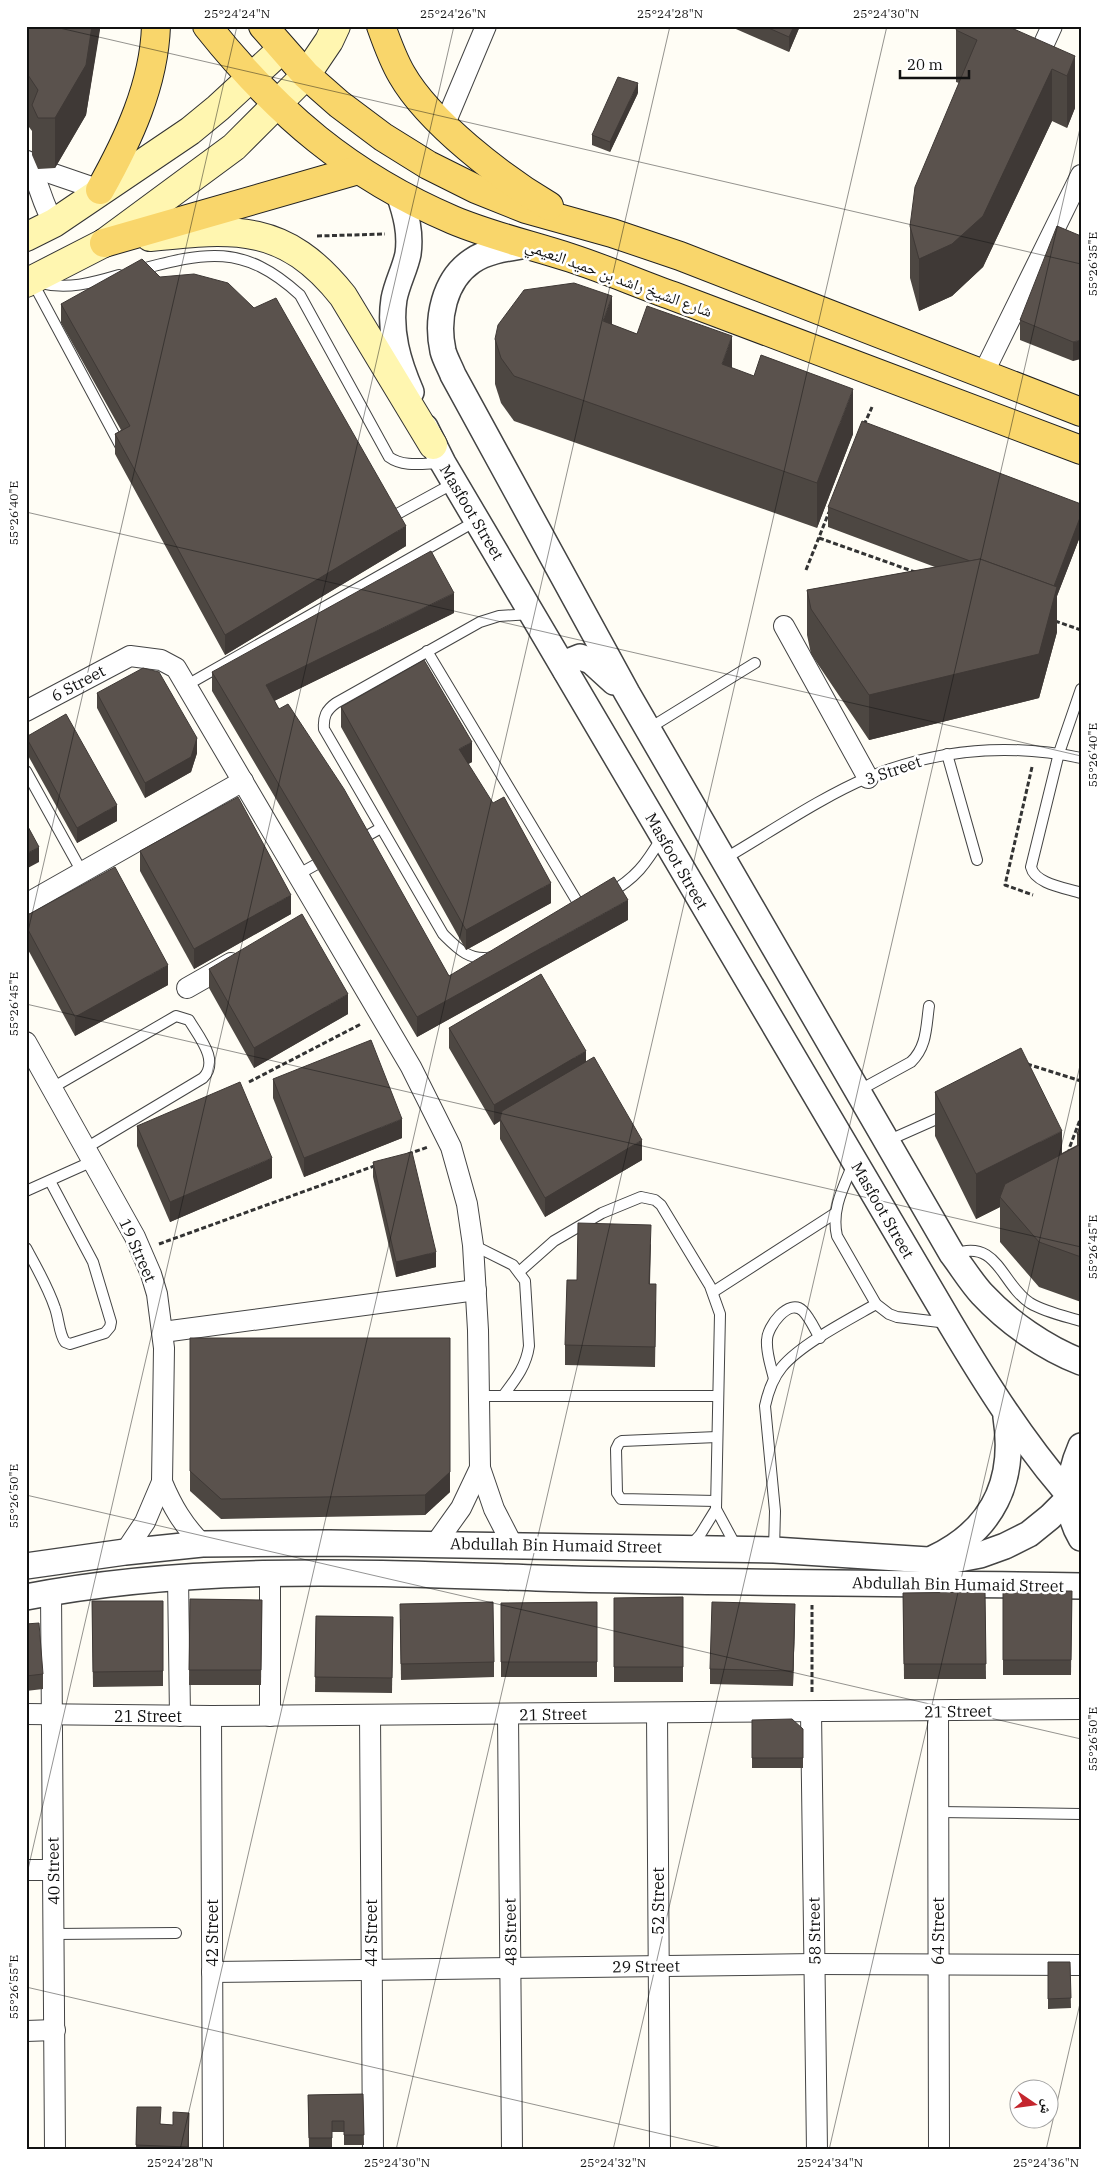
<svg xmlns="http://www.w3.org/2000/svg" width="1107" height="2176" font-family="'IBM Plex Serif','Noto Naskh Arabic',serif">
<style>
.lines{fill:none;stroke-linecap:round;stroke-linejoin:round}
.service-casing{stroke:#444;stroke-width:12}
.minor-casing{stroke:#444;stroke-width:22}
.tertiary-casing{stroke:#444;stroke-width:28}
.secondary-casing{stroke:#333;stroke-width:30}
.primary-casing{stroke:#222;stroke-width:30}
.path{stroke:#333;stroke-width:3;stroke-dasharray:5 2.5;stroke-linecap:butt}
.service{stroke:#fff;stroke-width:10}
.minor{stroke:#fff;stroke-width:20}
.tertiary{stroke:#fff;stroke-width:25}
.secondary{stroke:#fff6b0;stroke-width:28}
.primary{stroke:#f9d66b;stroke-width:28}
.wall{fill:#4d4742}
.shaded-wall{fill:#3f3936}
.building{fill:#5a524d;stroke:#3f3936}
.ticks{fill:none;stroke:#111;stroke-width:1;stroke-opacity:0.45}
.labels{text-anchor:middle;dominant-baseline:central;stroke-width:5;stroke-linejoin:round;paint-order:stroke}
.street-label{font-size:16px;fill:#111;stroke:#fff}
.neatline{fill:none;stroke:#111;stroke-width:2}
.ticks-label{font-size:12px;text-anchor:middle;fill:#111}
</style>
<rect width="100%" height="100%" fill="#fffdf5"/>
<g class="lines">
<defs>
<g id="service">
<path d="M138 270C206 252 243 243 300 295L389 457C404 468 425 463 443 463"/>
<polyline points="32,281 121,447"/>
<path d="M40 283C67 290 92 283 119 275"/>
<polyline points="399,513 454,483"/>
<polyline points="427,651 581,908"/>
<polyline points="187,685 476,521"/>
<path d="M1081 689 1059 753 1031 867C1035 884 1066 888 1081 893"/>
<polyline points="648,729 755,663"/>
<polyline points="947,754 977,860"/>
<polyline points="26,771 82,872"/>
<polyline points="358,841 381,828"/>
<path d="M724 859C769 833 821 797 869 777 937 749 1009 743 1081 758"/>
<polyline points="297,875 326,859"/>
<path d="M608 894C636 878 646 864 662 837"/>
<path d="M492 957C470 962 457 948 443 934L324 729C323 717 326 710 336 703L480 622 499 616 531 614"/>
<path d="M52 1088 176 1016 189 1020C199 1037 220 1061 203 1078L86 1148"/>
<path d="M858 1091 911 1062C927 1047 926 1027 929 1006"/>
<polyline points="887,1141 948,1114"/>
<path d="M853 1164C843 1188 831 1210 837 1236L876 1304 889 1314 897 1317 948 1323"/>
<polyline points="26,1191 93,1161"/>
<path d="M473 1245 513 1265 525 1281 529 1346C526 1367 515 1380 503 1396"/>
<path d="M26 1248C37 1268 48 1287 55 1308 59 1319 59 1334 65 1342L70 1344 105 1333 110 1327 111 1322 93 1262 50 1181"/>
<path d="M954 1254C998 1238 1001 1284 1030 1303 1045 1312 1064 1316 1081 1321"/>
<polyline points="519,1272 554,1241 602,1213 641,1197 655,1200 661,1205 710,1286 720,1314 716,1509 737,1548"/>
<polyline points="713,1292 834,1214"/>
<path d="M774 1379C771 1366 766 1353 767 1340 767 1327 789 1297 803 1311 810 1318 815 1330 820 1338"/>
<polyline points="478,1396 718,1396"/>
<polyline points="716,1501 621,1499 617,1493 616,1449 619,1443 622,1441 717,1437"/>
<polyline points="689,1547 700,1535 716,1509"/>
<path d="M774 1550 775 1511 765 1406C768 1392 772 1379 782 1367 801 1344 850 1319 876 1304"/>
<polyline points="938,1812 1081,1814"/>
<polyline points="54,1934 176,1933"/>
</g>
<g id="minor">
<polyline points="1037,59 1052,26"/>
<polyline points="444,126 486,26"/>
<path d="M27 161C40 183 41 203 54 223"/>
<polyline points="30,166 100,190"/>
<polyline points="983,374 1081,175"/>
<polyline points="784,626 868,778"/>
<polyline points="26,711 130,656 161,660 176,668 411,1067 451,1147 467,1204 473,1245 478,1330 480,1468 494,1509 512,1544"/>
<polyline points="26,904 243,781"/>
<polyline points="187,988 231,963"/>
<polyline points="26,1042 135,1237 151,1274 157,1294 164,1348 162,1482 145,1522 125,1552"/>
<polyline points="163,1332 476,1290"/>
<path d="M162 1482C172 1506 183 1525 202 1544"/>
<polyline points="436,1543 461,1508 480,1468"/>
<polyline points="270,1573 270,1716"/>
<polyline points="178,1577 180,1716"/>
<polyline points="51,1592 55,2150"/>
<polyline points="938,1711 939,2150"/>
<polyline points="811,1712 817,2150"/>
<polyline points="657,1713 660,2150"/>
<polyline points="26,1714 211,1716 1081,1709"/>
<polyline points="370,1715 373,2150"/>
<polyline points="508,1715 512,2150"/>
<polyline points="211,1716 213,2150"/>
<polyline points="26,1870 53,1870"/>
<polyline points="212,1972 815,1964 1081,1965"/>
<polyline points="26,2031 55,2030"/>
</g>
<g id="tertiary">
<path d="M399 194C406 214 411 233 408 254 405 269 397 283 394 299 389 332 398 362 411 392"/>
<path d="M527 245C510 248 488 250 472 261 444 280 436 319 443 351 445 359 450 367 453 375L627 693 952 1254C962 1267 971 1282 982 1294 1009 1323 1045 1348 1081 1362"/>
<path d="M425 427 443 463 950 1323C987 1385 1021 1439 1068 1494"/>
<polyline points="566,671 570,661 580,657 591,661 614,682"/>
<path d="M1081 1446C1068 1476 1063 1508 1081 1538"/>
<path d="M934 1558C993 1530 1016 1481 1006 1417"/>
<polyline points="26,1566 125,1552 202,1544 329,1543 774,1550 928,1560 954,1560 980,1555 1005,1546 1029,1534 1050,1517 1069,1498"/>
<path d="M26 1597C206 1562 390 1574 571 1579 741 1583 911 1583 1081 1586"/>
</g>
<g id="secondary">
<polyline points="26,237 54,223 190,131 218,108 282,49"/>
<path d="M150 237C235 228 285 223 343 296L433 445"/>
<polyline points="26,283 104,243 234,147 306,75 329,41 336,26"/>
</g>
<g id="primary">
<path d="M207 26C276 113 350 176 453 220 491 236 531 245 571 258 605 269 639 284 673 296 809 348 945 399 1081 450"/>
<polyline points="263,26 306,75 339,104 383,137 428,165 476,189 526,209 612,233 680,256 1081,412"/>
<path d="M381 26C387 43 393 60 402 75 429 122 502 178 549 206"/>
<path d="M100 190C128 140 154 85 156 26"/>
<polyline points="104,243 358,170"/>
</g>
</defs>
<use href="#service" class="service-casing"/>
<use href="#minor" class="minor-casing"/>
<use href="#tertiary" class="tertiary-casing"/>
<use href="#secondary" class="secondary-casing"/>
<use href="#primary" class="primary-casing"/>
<g class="path">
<polyline points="317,236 385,234"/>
<polyline points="864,425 872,407"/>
<polyline points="819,538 915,572"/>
<polyline points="806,570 829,512"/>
<polyline points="1055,621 1081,630"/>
<polyline points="1032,767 1005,885 1033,895"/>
<polyline points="1027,1064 1081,1081"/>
<polyline points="249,1082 361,1024"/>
<polyline points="408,1154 428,1147"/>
<polyline points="1070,1154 1069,1149 1081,1117"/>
<polyline points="159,1244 377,1165"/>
<polyline points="812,1692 812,1605"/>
</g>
<use href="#service" class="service"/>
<use href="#minor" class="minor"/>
<use href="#tertiary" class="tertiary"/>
<use href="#secondary" class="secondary"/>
<use href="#primary" class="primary"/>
</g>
<g class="wall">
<polygon points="26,26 100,26 86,115 55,168 38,169 32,155 32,131 26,123"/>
<polygon points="729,26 800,26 789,52"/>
<polygon points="956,30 1075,56 1075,108 1067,128 1052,121 983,267 952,296 919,311 910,278 910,226 959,83 956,82"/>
<polygon points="638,93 610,152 592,145 592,135"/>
<polygon points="1081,236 1073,361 1020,340 1020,320"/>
<polygon points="160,277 254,308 406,546 225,655 115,454 115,434 121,430 61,323 61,304"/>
<polygon points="612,325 732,368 853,434 817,528 514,421 501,403 495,384 495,339"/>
<polygon points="1081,504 1081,534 1057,596 1057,632 1039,698 869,740 811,654 807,635 807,590 935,567 828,527 828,507"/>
<polygon points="454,613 274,701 279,709 449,976 628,920 417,1037 212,691 212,672"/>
<polygon points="97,693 197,753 191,772 145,798 97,708"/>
<polygon points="341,707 472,762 468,764 551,903 466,950 341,727"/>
<polygon points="26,737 117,821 77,843 26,752"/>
<polygon points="140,851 291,914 194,969 140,871"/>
<polygon points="26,916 168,985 75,1036 26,946"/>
<polygon points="209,969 348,1014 254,1068 209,988"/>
<polygon points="449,1028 586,1061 642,1160 545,1217 500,1139 500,1121 494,1125 449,1048"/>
<polygon points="273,1079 402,1138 304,1177 273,1098"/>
<polygon points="935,1092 1062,1153 1077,1145 1077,1134 1081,1123 1081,1302 1039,1287 1000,1242 1000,1207 976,1219 935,1136"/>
<polygon points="137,1126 272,1178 170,1222 137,1146"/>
<polygon points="373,1162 436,1267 396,1277 373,1177"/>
<polygon points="651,1244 650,1284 656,1303 655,1367 565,1365 565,1345 577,1280"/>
<polygon points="190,1338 450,1492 425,1515 221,1519 190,1491"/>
<polygon points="1003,1591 1072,1591 1071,1675 1003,1675"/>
<polygon points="985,1592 986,1679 904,1679 903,1593"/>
<polygon points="683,1597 683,1682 614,1682 614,1598"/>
<polygon points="190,1599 262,1600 261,1685 189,1685"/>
<polygon points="92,1601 163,1601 163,1686 93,1687"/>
<polygon points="597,1602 597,1677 501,1677 501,1603"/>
<polygon points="316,1616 393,1617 392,1693 315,1692"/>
<polygon points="400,1619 494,1662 494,1677 401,1680"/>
<polygon points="795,1619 793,1686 710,1684 710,1669"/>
<polygon points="26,1624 43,1674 43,1689 26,1691"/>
<polygon points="752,1720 803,1729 803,1768 752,1768"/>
<polygon points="1048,1962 1070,1962 1071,2008 1048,2009"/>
<polygon points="363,2094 364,2145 344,2145 344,2132 332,2132 332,2148 309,2148 308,2095"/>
<polygon points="137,2107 161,2124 173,2125 189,2113 189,2150 136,2150"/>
</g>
<g class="shaded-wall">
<polygon points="92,26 100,26 100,30 86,115 55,168 55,118"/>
<polygon points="794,26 800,26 789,52 789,37"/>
<polygon points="1075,56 1075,108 1067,128 1067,76"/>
<polygon points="1052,69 1052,121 983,267 952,296 919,311 919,259"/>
<polygon points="638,83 638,93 610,152 610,142"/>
<polygon points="612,296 612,341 603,321"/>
<polygon points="732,336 732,381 722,364"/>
<polygon points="1081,340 1081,359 1073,361 1073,342"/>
<polygon points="853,389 853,434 817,528 817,483"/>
<polygon points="1081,515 1081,534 1057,596 1057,632 1039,698 869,740 869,695 1052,592"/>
<polygon points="406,526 406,546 225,655 225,635"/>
<polygon points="454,593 454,613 266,705 266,685"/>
<polygon points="197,738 197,753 191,772 145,798 145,783"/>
<polygon points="472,742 472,762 459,769 459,749"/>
<polygon points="117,805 117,821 77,843 77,828"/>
<polygon points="39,847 39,862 26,869 26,854"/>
<polygon points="551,883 551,903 466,950 466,930"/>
<polygon points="291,895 291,914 194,969 194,949"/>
<polygon points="628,900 628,920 417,1037 417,1017"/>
<polygon points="168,965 168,985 75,1036 75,1017"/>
<polygon points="348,994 348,1014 254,1068 254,1048"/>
<polygon points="586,1051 586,1070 500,1119 500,1121 494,1125 494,1105"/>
<polygon points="402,1119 402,1138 304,1177 304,1158"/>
<polygon points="1062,1131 1062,1175 1000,1197 1000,1207 976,1219 976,1174"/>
<polygon points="642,1140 642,1160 545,1217 545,1198"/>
<polygon points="272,1158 272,1178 170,1222 170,1202"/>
<polygon points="436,1252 436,1267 396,1277 396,1262"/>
<polygon points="450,1338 450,1492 425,1515 425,1495"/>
<polygon points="795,1604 795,1619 793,1686 793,1671"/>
</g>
<g class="building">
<polygon points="26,26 92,26 86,65 55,118 38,118 32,105 38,90 26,72"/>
<polygon points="764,26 794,26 789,37"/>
<polygon points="958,26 1007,26 1075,56 1067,76 1052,69 983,216 952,244 919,259 910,226 915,187 977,40 956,30"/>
<polygon points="618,77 638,83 610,142 592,135"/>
<polygon points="1057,226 1081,236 1081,340 1073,342 1020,320"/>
<polygon points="142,259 160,277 194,274 228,283 254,308 276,298 406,526 225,635 115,434 130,426 61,304"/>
<polygon points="574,283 612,296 603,321 637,334 647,306 732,336 722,364 754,376 761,355 853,389 817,483 514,376 501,358 495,339 498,325 524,290"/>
<polygon points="862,421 1081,504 1081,515 1054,586 980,559 970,561 828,507"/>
<polygon points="431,551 454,593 266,685 279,709 288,704 344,789 449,976 614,877 628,900 417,1017 212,672"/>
<polygon points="980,559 1057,587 1039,654 869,695 811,609 807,590"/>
<polygon points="424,660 472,742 459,749 493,803 504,797 551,883 466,930 341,707"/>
<polygon points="143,668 159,672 197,738 191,757 145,783 97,693"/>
<polygon points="66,714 117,805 77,828 26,737"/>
<polygon points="238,797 291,895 194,949 140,851"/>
<polygon points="26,823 39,847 26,854"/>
<polygon points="115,867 168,965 75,1017 26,926 26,916"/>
<polygon points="302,914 348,994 254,1048 209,969"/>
<polygon points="541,974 586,1051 494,1105 449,1028"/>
<polygon points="371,1040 402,1119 304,1158 273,1079"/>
<polygon points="1021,1048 1062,1131 976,1174 935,1092"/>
<polygon points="594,1057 642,1140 545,1198 500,1119 502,1111"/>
<polygon points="240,1082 272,1158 170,1202 137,1126"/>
<polygon points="1081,1123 1081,1135 1077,1134"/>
<polygon points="1081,1144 1081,1257 1039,1242 1000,1197 1005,1184"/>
<polygon points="412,1152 436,1252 396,1262 373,1162"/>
<polygon points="578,1223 651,1225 649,1284 656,1284 655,1347 565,1345 567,1280 577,1280"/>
<polygon points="190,1338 450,1338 450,1472 425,1495 221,1499 190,1471"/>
<polygon points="1003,1591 1072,1591 1071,1660 1003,1660"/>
<polygon points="985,1592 986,1664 904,1664 903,1593"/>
<polygon points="683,1597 683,1667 614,1667 614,1598"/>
<polygon points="190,1599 262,1600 261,1670 189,1670"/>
<polygon points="92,1601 163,1601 163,1671 93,1672"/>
<polygon points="493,1602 494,1662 401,1664 400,1604"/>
<polygon points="597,1602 597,1662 501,1662 501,1603"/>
<polygon points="712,1602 795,1604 793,1671 710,1669"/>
<polygon points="316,1616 393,1617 392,1678 315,1677"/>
<polygon points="39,1623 43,1674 26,1676 26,1624"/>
<polygon points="792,1719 803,1729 803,1758 752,1758 752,1720"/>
<polygon points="1048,1962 1070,1962 1071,1998 1048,1999"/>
<polygon points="363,2094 364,2135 344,2135 344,2121 332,2121 332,2138 309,2138 308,2095"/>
<polygon points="137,2107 161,2107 160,2124 173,2125 173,2112 189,2113 188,2147 136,2145"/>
</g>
<path class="ticks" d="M51 26 1081 264M26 512 1081 756M26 940 237 26M26 1004 1081 1247M26 1495 1081 1739M26 1878 454 26M26 1987 731 2150M180 2150 670 26M396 2150 887 26M613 2150 1081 124M829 2150 1081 1061M1046 2150 1081 1999"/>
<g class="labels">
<g class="street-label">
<text transform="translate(619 278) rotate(20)">شارع الشيخ راشد بن حميد النعيمي</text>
<text transform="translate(472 512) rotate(59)">Masfoot Street</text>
<text transform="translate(78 683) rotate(-28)">6 Street</text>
<text transform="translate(893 770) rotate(-19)">3 Street</text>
<text transform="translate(677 861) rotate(60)">Masfoot Street</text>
<text transform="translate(883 1210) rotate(60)">Masfoot Street</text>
<text transform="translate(138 1250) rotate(66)">19 Street</text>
<text transform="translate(556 1545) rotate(1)">Abdullah Bin Humaid Street</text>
<text transform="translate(958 1584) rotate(1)">Abdullah Bin Humaid Street</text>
<text transform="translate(958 1711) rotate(-1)">21 Street</text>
<text transform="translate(553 1714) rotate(-1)">21 Street</text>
<text x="148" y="1716">21 Street</text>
<text transform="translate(53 1871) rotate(-91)">40 Street</text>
<text transform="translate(658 1901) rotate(-90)">52 Street</text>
<text transform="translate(814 1931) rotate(-91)">58 Street</text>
<text transform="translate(938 1931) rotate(-90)">64 Street</text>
<text transform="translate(510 1932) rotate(-91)">48 Street</text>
<text transform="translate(212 1933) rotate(-90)">42 Street</text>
<text transform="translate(371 1933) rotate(-90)">44 Street</text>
<text transform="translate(646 1966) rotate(-1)">29 Street</text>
</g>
</g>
<rect width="1107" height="2176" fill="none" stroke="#ffffff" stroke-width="55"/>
<g transform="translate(1034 2104) rotate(103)"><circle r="24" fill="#ffffff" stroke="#a0a0a0"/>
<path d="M0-4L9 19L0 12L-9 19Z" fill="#c4262e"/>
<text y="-8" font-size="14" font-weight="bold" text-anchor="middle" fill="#111111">ش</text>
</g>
<path d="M900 70v8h69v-8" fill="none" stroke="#111111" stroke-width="2.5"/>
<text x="907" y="70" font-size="15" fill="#111111" stroke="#ffffff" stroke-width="4" paint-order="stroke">20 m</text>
<rect x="28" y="28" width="1052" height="2120" class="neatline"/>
<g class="ticks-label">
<text x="237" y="18">25°24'24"N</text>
<text x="453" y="18">25°24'26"N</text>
<text x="670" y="18">25°24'28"N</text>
<text x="886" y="18">25°24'30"N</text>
<text transform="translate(1093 264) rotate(-90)" y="4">55°26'35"E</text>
<text transform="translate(14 513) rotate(-90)" y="4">55°26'40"E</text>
<text transform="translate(1093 755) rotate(-90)" y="4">55°26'40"E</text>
<text transform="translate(14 1004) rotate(-90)" y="4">55°26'45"E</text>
<text transform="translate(1093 1247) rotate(-90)" y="4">55°26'45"E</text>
<text transform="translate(14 1496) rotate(-90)" y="4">55°26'50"E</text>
<text transform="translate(1093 1739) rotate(-90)" y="4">55°26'50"E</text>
<text transform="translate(14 1987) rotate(-90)" y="4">55°26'55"E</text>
<text x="180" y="2167">25°24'28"N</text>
<text x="397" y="2167">25°24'30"N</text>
<text x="613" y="2167">25°24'32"N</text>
<text x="830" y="2167">25°24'34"N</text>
<text x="1046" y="2167">25°24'36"N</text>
</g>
</svg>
